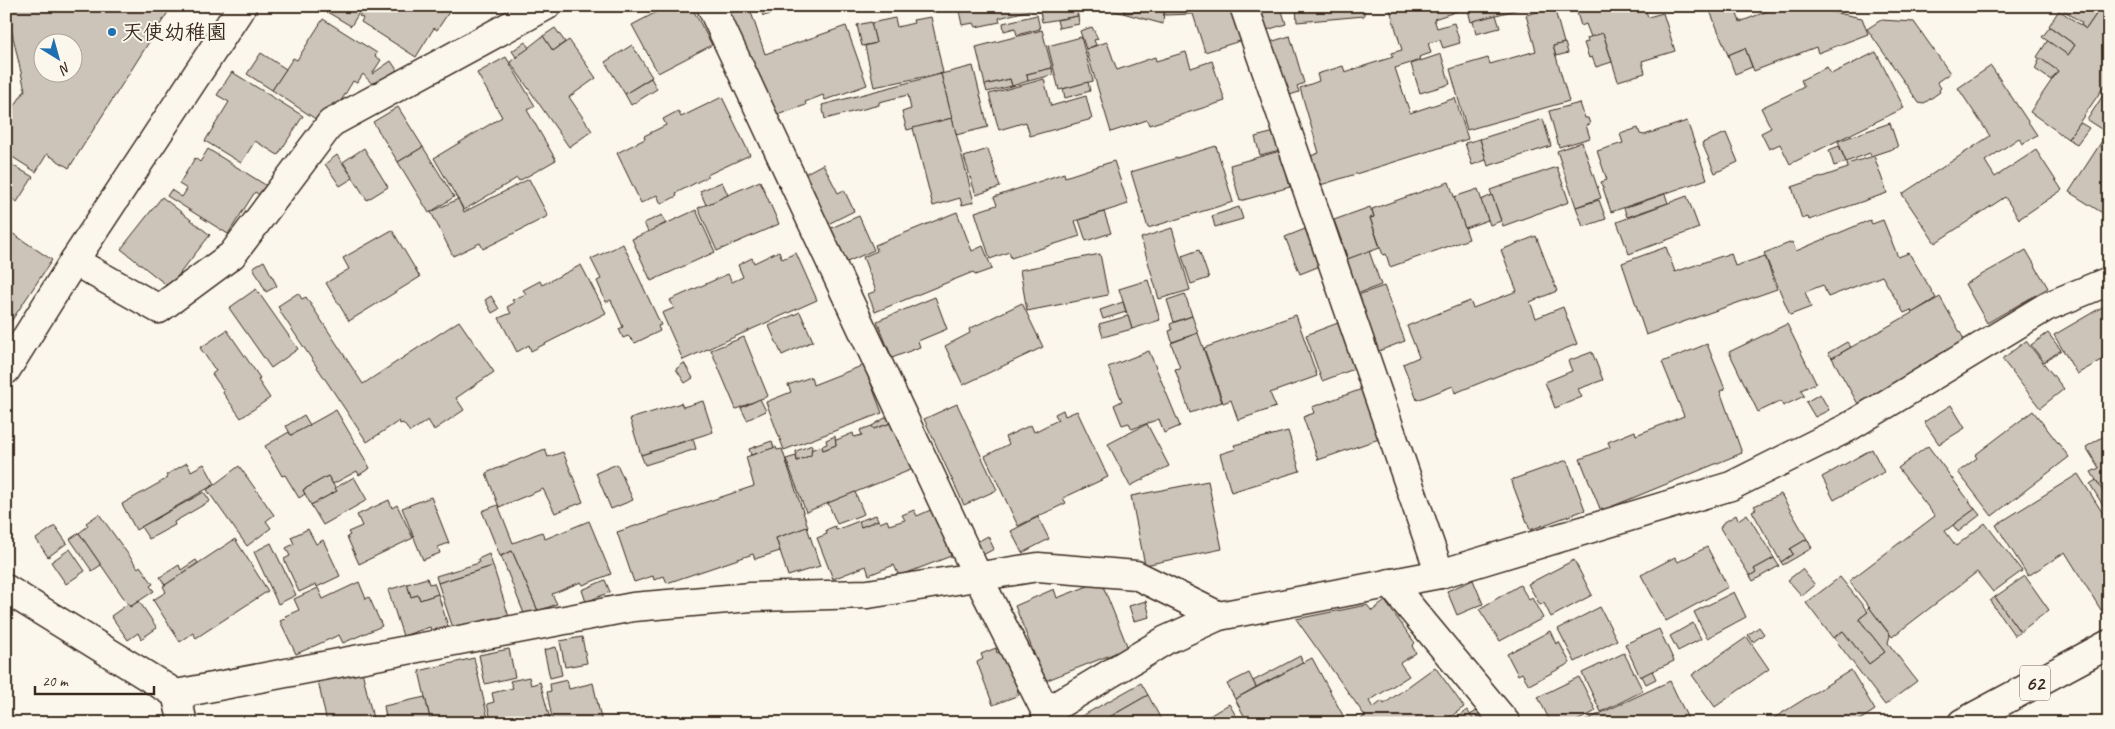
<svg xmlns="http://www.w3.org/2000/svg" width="2115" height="729" font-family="Caveat,'Klee One',sans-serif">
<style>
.building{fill:#ccc4b9;stroke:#3b2a1e;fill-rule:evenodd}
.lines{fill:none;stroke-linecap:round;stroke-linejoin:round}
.minor-casing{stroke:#3b2a1e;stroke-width:31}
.primary-casing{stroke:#3b2a1e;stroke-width:31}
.minor{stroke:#fbf7ec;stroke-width:28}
.primary{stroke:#fbf7ec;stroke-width:28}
.poi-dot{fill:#1f6fb2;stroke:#fbf7ec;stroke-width:2}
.labels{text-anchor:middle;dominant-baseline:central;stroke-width:4;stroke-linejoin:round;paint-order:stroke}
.shield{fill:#fbf7ec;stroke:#75685c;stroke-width:1}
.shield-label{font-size:20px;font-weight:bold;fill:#3b2a1e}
.poi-label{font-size:21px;font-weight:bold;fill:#3b2a1e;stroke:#fbf7ec;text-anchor:start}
</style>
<rect width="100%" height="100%" fill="#fbf7ec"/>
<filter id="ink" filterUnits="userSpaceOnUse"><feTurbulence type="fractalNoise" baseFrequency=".02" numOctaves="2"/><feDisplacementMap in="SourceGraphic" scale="10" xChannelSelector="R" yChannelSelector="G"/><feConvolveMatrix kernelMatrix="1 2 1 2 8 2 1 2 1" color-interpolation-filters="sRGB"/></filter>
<g filter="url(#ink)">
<g class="building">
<path d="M6 6H166L170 9 69 168 47 154 36 172 6 153V119L25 90ZM42 42H72V72H42Z"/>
<polygon points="323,6 353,6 360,11 351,26 322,9"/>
<polygon points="366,6 370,7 453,6 437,30 434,28 416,57 361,22 363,18 359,16"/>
<polygon points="668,6 691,6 712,45 658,73 632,25"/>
<polygon points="726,6 749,6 765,54 846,26 867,85 825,100 823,95 805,102 806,105 777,115 770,97 764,99"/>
<polygon points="760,6 786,6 787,10 763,16"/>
<polygon points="958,6 1030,6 1030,10 999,18 1000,22 976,27 974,23 962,25"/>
<polygon points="1039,6 1076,6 1078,16 1042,22"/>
<polygon points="1097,6 1124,6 1124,12 1164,11 1163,24"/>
<polygon points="1124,6 1233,6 1243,40 1205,52 1193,14 1165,15 1164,11 1124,12"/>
<polygon points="1260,6 1286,6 1287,9 1282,11 1286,24 1267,30"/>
<polygon points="1296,6 1364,6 1364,16 1297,22"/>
<polygon points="1389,6 1456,6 1458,11 1434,19 1437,28 1454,23 1460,43 1443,48 1440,40 1428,43 1431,53 1419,57 1420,60 1395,68 1410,113 1455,98 1468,139 1314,187 1305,158 1319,153 1300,88 1319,81 1317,74 1343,66 1345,72 1393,57 1391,53 1402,50"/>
<polygon points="1467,6 1529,6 1471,22"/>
<polygon points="1575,6 1644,6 1648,17 1663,13 1675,51 1642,61 1645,73 1618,81 1603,33 1591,37 1586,24 1581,26"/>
<polygon points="1708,6 1734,6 1740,22 1780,6 1802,6 1862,18 1868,34 1818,53 1816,47 1754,71 1745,48 1728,55"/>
<polygon points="2064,6 2086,6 2097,13 2086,29 2081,25 2082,23 2062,9"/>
<polygon points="2086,6 2109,6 2109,79 2068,139 2030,112 2058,71 2037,57 2048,40 2068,55 2075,45 2049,26 2059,10 2086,29 2097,13"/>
<polygon points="1554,7 1564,43 1553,46 1569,101 1467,130 1450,69 1488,58 1490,64 1536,51 1526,15"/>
<polygon points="1037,15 1040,29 1017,35 1015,28 1004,31 1003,23"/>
<polygon points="1496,15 1500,28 1476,34 1473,21"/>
<polygon points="1078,16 1079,24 1059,28 1057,20"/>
<polygon points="931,17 943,73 874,87 865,46 876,43 871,23 895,18 897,27 914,23 913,20"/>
<polygon points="323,19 377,53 375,56 381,60 372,74 391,61 397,70 373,85 363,74 357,83 353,81 338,106 333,103 320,122 272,90 293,58 297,60"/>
<polygon points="1881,20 1914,22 1950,73 1937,82 1941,88 1939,90 1940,92 1923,104 1919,103 1867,29"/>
<polygon points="871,22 876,43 862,46 857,25"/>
<polygon points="1092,27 1098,39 1094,40 1096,45 1086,49 1080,31"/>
<polygon points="2050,27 2075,45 2068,55 2042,37"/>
<polygon points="555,28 565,42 553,51 543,36"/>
<polygon points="1042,30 1052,68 1027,74 1028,81 1012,86 1010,79 985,85 976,47"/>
<polygon points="1603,33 1612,62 1596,67 1592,57 1589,58 1584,43 1588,42 1587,38"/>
<polygon points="543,36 553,51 569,40 596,78 569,97 592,131 569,147 510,62"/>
<polygon points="1290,36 1304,83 1297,86 1299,92 1287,96 1270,42"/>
<polygon points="1081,37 1093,81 1059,90 1048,46"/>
<polygon points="525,42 529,48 516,57 512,51"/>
<polygon points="1107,42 1117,70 1155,57 1156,61 1186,52 1191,68 1212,61 1225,101 1149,125 1147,120 1111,132 1086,49"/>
<polygon points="1565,43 1568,53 1556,56 1553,46"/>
<polygon points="632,45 652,77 625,94 605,62"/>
<polygon points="1745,48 1752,67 1735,74 1728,55"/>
<polygon points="1876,52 1904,108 1790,164 1780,144 1769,149 1761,133 1771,128 1761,108 1804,87 1801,80 1827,67 1831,74"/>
<polygon points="261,53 286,69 272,90 247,74"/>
<polygon points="1441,54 1450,84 1420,93 1411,64"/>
<polygon points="506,57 535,106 527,110 556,160 519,181 517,178 464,210 434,158 502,117 477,73"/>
<polygon points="2040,58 2058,71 2051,80 2035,69"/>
<polygon points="973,66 988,127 956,135 941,74"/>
<polygon points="1991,66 2037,135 2022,144 2019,138 1985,161 1995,177 2036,150 2062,190 2019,219 2005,197 1935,243 1902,194 1990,136 1958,88"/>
<polygon points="1052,68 1053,75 1028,81 1027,74"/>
<polygon points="232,72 303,116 278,155 255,141 241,163 205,141 229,102 217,95"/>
<polygon points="941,74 952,118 907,130 902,112 911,109 908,95 879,102 879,105 825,119 822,105"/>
<polygon points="651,78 657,89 631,105 625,94"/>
<polygon points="1010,79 1012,86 987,92 985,85"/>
<polygon points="1044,79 1051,106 1086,96 1092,119 1030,136 1026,122 999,130 989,94"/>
<polygon points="1088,82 1090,91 1065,98 1063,89"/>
<polygon points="2109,86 2109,134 2087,120"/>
<polygon points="722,97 750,155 707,175 707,177 676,193 677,196 661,204 657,195 641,203 617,153 645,139 644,136 666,125 663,119 678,111 681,117"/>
<polygon points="1580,103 1585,118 1588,118 1590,124 1586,125 1590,138 1559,147 1549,111"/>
<polygon points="398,107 423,147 398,162 373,122"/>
<polygon points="952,118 974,202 962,205 960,198 933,206 913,128"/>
<polygon points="1543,119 1551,146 1488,166 1480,139"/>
<polygon points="1687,121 1707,179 1611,212 1601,182 1607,180 1597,151 1623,143 1620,134 1638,128 1640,134 1644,135"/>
<polygon points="2079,122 2089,128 2077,144 2068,139"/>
<polygon points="1890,123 1898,147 1871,156 1870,153 1846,162 1838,141"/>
<polygon points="1275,132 1280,150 1260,155 1255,137"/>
<polygon points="1726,133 1738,162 1715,173 1702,143"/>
<polygon points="1480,139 1486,160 1472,165 1465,143"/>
<polygon points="2102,141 2109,146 2109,217 2069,192"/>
<polygon points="1582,142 1601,198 1576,207 1557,151"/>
<polygon points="1216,146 1233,202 1148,228 1131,172"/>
<polygon points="1839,146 1846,162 1834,166 1829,150"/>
<polygon points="423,147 454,197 429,213 398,162"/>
<polygon points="364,148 388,187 367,200 343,162"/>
<polygon points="208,149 267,186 261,196 255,192 228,234 167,196 171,190 182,197 187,189 179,184 195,158 200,162"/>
<polygon points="988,149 1000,187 976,195 964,157"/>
<polygon points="1280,151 1290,187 1240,201 1230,165"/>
<polygon points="337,155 353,178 340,186 325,164"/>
<polygon points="1874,156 1887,193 1809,220 1808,217 1802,219 1792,187 1848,168 1847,164"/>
<polygon points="1114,161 1128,204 1075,221 1080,236 1011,258 1009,252 990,259 975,212 997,205 994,197 1064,173 1065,177"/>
<polygon points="7,162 33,177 17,202 6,195"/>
<polygon points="823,164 838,193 844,190 854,211 824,226 799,177"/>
<polygon points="1557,167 1569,202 1503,226 1490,190"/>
<polygon points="529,179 548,216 483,249 480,243 453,256 431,212 458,199 464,212"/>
<polygon points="760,181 779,224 717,251 698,208"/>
<polygon points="722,182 728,195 706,205 700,191"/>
<polygon points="1449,182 1469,239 1390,267 1386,254 1383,255 1370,218 1374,217 1372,209"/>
<polygon points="1478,189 1488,220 1465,228 1454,197"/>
<polygon points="1665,194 1668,203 1627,217 1624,208"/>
<polygon points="1492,195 1501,221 1490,225 1481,200"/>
<polygon points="1687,196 1699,228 1629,254 1617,222"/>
<polygon points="162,197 210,235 169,287 121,249"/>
<polygon points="1599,200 1606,219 1583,227 1576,207"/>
<polygon points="1239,207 1243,219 1215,227 1212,216"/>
<polygon points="1370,207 1374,217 1370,218 1380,248 1348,259 1334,220"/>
<polygon points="696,210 715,252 651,281 632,239"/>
<polygon points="957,212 972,251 983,246 992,269 975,275 973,272 875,312 868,294 876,291 863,257 877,251 875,245"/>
<polygon points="1104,212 1111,233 1086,241 1079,220"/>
<polygon points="662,215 666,223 648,232 644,223"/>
<polygon points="859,216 874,250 847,262 831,228"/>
<polygon points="1870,220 1872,224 1883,220 1898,257 1909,253 1936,298 1912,313 1911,310 1904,313 1882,276 1828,297 1823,285 1805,292 1811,307 1790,315 1764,253 1792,242 1796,251"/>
<polygon points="1172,228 1190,290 1159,299 1141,238"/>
<polygon points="6,229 52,260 6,329"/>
<polygon points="1305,229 1320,266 1300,274 1285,237"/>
<polygon points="392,230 420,277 349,321 326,283 349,269 343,258"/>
<polygon points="1536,236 1557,291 1530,302 1536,318 1563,307 1577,344 1455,393 1453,386 1417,400 1403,364 1419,357 1407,326 1470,301 1473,308 1517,291 1501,250"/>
<polygon points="623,244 661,325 658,326 660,331 635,343 628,336 623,338 619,329 623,327 611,300 606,302 597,281 601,279 591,259"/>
<polygon points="1666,247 1675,272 1731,253 1735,266 1765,256 1777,289 1646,335 1622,263"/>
<polygon points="1199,250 1209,278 1191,284 1182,256"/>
<polygon points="2026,250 2048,288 1987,323 1965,284"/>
<polygon points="779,251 782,259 796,253 817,300 683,360 662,313 674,308 670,300 728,274 732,282 743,277 738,265 752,258 754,263"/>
<polygon points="1369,251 1381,285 1354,295 1342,261"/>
<polygon points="1100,254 1108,295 1027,311 1020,270"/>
<polygon points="264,261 277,286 266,292 253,267"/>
<polygon points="581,265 606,313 531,351 529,345 517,352 499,318 511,313 507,307 514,303 512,300 526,294 523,290 540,281 542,285"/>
<polygon points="1148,280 1160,320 1132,329 1119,289"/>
<polygon points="1384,286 1405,341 1376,352 1355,296"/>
<polygon points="256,289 298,349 271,368 229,308"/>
<polygon points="298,293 302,299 306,297 363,384 459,321 494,372 456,398 464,410 434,430 428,420 410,432 403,423 400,424 399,421 367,442 281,313 278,306"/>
<polygon points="1185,294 1192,316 1174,322 1167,300"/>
<polygon points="491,296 499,309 492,313 485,300"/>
<polygon points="935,297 947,329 918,341 920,347 892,358 877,321"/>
<polygon points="1940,297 1965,341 1858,404 1832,358"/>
<polygon points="1123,302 1126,312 1103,319 1100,310"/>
<polygon points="1022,303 1043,347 963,385 945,346 970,333 969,329"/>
<polygon points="2109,303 2109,356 2077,374 2054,335"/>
<polygon points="800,312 813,341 782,355 769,326"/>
<polygon points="1296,315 1317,376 1270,393 1276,407 1238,420 1231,400 1223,403 1204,348"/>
<polygon points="1128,316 1132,329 1103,337 1099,324"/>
<polygon points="1192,316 1198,333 1172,342 1169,331 1172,330 1170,324"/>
<polygon points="1338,323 1354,369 1322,381 1306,335"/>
<polygon points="1787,324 1816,383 1801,390 1804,396 1783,406 1781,401 1758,412 1729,352"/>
<polygon points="227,330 260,378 258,380 270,398 241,418 223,393 224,391 212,374 216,371 200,348"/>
<polygon points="1198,333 1222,402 1190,413 1175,369 1180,368 1171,343"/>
<polygon points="2048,333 2061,350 2044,362 2031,345"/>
<polygon points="744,337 768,396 736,409 711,350"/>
<polygon points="2026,341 2064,389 2040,408 2002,359"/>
<polygon points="1847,342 1851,347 1832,358 1828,353"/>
<polygon points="1707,344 1725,389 1720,391 1742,453 1601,511 1580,459 1610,447 1608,442 1635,431 1636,435 1684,416 1662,362"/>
<polygon points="1149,351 1180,426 1164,433 1159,419 1132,429 1129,423 1122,425 1114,405 1122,401 1108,367"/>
<polygon points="1592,352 1603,380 1578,389 1582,397 1555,408 1545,382 1572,371 1568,361"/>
<polygon points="684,363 693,378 685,383 676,369"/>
<polygon points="864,365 882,413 784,450 766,402 791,392 788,385 811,377 813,385"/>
<polygon points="1365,388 1382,438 1318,460 1303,417 1314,413 1312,407"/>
<polygon points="1820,394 1829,410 1815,417 1806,402"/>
<polygon points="760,399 766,411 747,420 741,408"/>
<polygon points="703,401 713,432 641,455 630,419 681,403 683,407"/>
<polygon points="957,404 997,490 964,505 924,419"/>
<polygon points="1951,405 1965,428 1939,444 1924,422"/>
<polygon points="336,410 370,468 359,475 357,471 333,484 328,476 303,490 305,494 299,498 285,475 282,476 265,446 289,432 291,435"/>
<polygon points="1063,410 1065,416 1077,411 1108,477 1063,498 1066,503 1018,526 985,456 1009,444 1005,437 1031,425 1034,432 1058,420 1055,414"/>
<polygon points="2033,411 2069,457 1992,516 1958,472 1977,458 1975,455"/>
<polygon points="304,415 310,425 291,435 286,426"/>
<polygon points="888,416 891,423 874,429 872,426"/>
<polygon points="891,423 900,446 904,445 913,469 806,512 786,459 796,456 797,461 811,455 810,451 813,449 822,446 823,450 836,445 834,441 853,433 854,437 862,435 860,430 872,426 874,429"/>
<polygon points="1147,424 1169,466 1130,486 1108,444"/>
<polygon points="1288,431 1300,471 1231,492 1220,454 1236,449 1234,445"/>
<polygon points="2109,433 2109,501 2091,472 2099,468 2086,447"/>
<polygon points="835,436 836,445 823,450 822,446 827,444 826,440"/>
<polygon points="693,439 696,449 645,465 641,455"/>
<polygon points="772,441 774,448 751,455 749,449"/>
<polygon points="812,445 811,455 797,461 796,451"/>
<polygon points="1928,446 1975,509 1945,531 1956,546 1985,523 2022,571 1993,592 1977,572 1892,637 1849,581 1935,516 1898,468"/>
<polygon points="776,447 777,450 782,449 808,527 776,538 780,551 755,559 753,554 667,583 664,576 654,580 653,576 634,582 617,532 754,486 746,457"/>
<polygon points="545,449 548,457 563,452 583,502 555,513 543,489 499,507 486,473"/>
<polygon points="1872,449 1884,472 1834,500 1822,477"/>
<polygon points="1567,460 1585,510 1530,530 1511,480"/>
<polygon points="187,463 191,471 204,464 215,484 136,530 122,504 168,478 166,475"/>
<polygon points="617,464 633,500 611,509 596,473"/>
<polygon points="239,466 274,515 266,521 271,528 247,546 207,490"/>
<polygon points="2078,474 2109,523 2109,605 2101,610 2065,552 2028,576 1996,525"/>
<polygon points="328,476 337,491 311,505 303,490"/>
<polygon points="354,477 367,500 323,525 311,505 337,491 335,488"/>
<polygon points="2096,480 2109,501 2107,512 2090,484"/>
<polygon points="1208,481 1222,549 1145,565 1131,496"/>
<polygon points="204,492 210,501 174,522 175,525 149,539 141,527"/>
<polygon points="855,492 864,514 837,524 828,503"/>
<polygon points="1781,494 1807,539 1790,549 1793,554 1781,562 1752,511 1756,509 1754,506"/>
<polygon points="431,497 449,543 438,547 440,553 423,560 402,508"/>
<polygon points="389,500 392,508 397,505 413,538 359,564 347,537 350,535 348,532 362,526 357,515"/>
<polygon points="498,505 513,543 542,532 545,539 589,521 611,574 583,585 581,582 552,594 557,604 538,611 512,551 500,556 482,511"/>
<polygon points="933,509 951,556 899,576 894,565 869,575 866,566 833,579 817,538 827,534 826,530 835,526 836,530 859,521 861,527 878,520 880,523 887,520 889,525 905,520 902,515 914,510 917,516"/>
<polygon points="1975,509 1980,515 1958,532 1953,525"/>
<polygon points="99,514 138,568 140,566 153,584 150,586 154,591 130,607 79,533 88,526 86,523"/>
<polygon points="1747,514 1774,558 1754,569 1756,572 1750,576 1720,528 1723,523 1736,515 1738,520"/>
<polygon points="876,515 878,520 861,527 859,521"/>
<polygon points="1038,517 1049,539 1022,553 1011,531"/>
<polygon points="55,526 67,543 48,557 36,539"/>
<polygon points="807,527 820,566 788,576 776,538"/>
<polygon points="308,529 316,544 323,540 340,576 317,587 316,584 299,592 284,559 290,556 286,548 294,544 291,537"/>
<polygon points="79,533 101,565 92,571 70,539"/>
<polygon points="988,536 994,549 981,556 975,543"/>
<polygon points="235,539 268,591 196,638 193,633 180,642 153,600 166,592 163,586 165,585"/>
<polygon points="1807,539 1812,548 1783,565 1781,562 1793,554 1790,549"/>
<polygon points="271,543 296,595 278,604 254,552"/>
<polygon points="1707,547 1728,587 1666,621 1641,575 1675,557 1678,562"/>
<polygon points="70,549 85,571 66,584 51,562"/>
<polygon points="512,551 538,611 525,616 501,556"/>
<polygon points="489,554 493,566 438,583 436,576 479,563 478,559"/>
<polygon points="1774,558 1779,566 1753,581 1750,576 1756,572 1754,569"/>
<polygon points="196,560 198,563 165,585 160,577 179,565 181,570"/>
<polygon points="1574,560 1592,595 1551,617 1544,603 1540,605 1528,584"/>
<polygon points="493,566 509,617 495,622 494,618 453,628 438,583"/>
<polygon points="1802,569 1815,585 1802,596 1788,580"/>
<polygon points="2025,576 2049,610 2020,632 1995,597"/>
<polygon points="1840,577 1868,612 1859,619 1885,652 1869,664 1843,631 1833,638 1806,603"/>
<polygon points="427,578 429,584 434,583 438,594 420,600 418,595 411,597 407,584"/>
<polygon points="605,580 610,592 586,602 582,590"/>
<polygon points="1473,580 1483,604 1457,615 1447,591"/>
<polygon points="1101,581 1128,648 1045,681 1015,606 1054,589 1057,598"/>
<polygon points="359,582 366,599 369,597 382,626 343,643 339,635 296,654 280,621 287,618 285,616 299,610 294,599 318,588 323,599"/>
<polygon points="407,584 411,597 418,595 420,600 438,594 448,626 431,632 430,627 403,636 388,590"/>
<polygon points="1520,585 1529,600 1532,598 1543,618 1500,641 1479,609"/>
<polygon points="1734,592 1746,617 1707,638 1694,612"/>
<polygon points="1995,597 2020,632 2015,636 1990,601"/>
<polygon points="139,601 157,628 141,639 138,633 128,640 111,616 128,604 130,607"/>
<polygon points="1146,601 1150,617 1134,621 1129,606"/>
<polygon points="1385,601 1415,643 1412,646 1416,653 1400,663 1409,676 1369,701 1373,708 1382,701 1384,704 1435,667 1464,707 1442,723 1364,723 1361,719 1365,716 1296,619 1367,605 1372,611"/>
<polygon points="1600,607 1617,640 1575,662 1558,629"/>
<polygon points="1869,607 1890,635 1888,643 1917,681 1885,705 1834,638 1843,631 1869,664 1885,652 1859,619 1868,612 1866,610"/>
<polygon points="1693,623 1701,639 1678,651 1670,636"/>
<polygon points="1759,627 1764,634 1753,642 1748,635"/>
<polygon points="1659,629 1674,661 1640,677 1625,644"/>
<polygon points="1550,631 1556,644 1559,642 1570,663 1529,685 1522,673 1518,675 1507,654"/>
<polygon points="582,637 587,663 565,667 560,641"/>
<polygon points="1747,637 1769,669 1715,707 1692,675"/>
<polygon points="556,647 562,675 550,678 544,650"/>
<polygon points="996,648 997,653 1004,650 1019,695 993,705 977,662 983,659 981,654"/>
<polygon points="509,649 515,677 485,684 479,655"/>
<polygon points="1624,653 1643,691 1601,712 1582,673"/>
<polygon points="1300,656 1303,663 1256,687 1253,681"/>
<polygon points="474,658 489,723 431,723 419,671"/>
<polygon points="1312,658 1347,723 1248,723 1235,699"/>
<polygon points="1851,670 1875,710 1855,723 1777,723 1774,718"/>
<polygon points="362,671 374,723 327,723 318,681"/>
<polygon points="1652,671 1656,679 1646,684 1642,676"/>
<polygon points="1249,673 1256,687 1235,699 1227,684"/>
<polygon points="529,677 531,685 540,682 551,723 492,723 487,704 494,702 492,693 513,688 510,681"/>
<polygon points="1579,677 1596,711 1573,723 1551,723 1538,697"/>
<polygon points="567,680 569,689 593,683 602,723 553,723 547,692 551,691 550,684"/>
<polygon points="1670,681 1690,723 1582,722"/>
<polygon points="1141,683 1148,695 1099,723 1075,723 1073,721"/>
<polygon points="1148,695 1163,723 1099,723"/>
<polygon points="425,697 431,723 387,723 384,706"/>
<polygon points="1229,704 1239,721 1235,723 1198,723"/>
<polygon points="1467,710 1476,723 1449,723"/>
<polygon points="1477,711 1485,723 1476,723 1470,715"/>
</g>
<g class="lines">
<defs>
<g id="minor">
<polyline points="711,6 978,577 1046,712"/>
<polyline points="1244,6 1440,574"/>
<polyline points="74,261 159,309 232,255 331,123 546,6"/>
<polyline points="6,370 74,261 242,6"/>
<polyline points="1390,583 1506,723"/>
<polyline points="6,589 176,694 633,607 751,597 868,594 1038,567 1136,575 1219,616"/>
<polyline points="176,694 183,723"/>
<polyline points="1049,723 1046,712 1166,640 1219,616 1440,574 1731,486 1847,428 2046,307 2109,281"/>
</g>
<polyline id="primary" points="1962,723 2109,644"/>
</defs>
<use href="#minor" class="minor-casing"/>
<use href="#primary" class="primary-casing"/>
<use href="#minor" class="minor"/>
<use href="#primary" class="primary"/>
</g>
</g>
<circle class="poi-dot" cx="112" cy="32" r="5"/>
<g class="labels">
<rect class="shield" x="2020" y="665.5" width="30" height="35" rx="4"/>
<g class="shield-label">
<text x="2035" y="683">62</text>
</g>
<g class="poi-label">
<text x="122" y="32">天使幼稚園</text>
</g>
</g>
<rect width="2115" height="729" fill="none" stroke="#fbf7ec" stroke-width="25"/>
<rect x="12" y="12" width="2090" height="704" fill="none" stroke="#3b2a1e" stroke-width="2" filter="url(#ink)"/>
<g transform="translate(58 58) rotate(143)"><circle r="24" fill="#fbf7ec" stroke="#aea59a"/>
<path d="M0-4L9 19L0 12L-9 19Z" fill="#1f6fb2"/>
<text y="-8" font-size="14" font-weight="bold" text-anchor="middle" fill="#3b2a1e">N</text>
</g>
<path d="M35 686v8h119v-8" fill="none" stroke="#3b2a1e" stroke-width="2.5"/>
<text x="42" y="686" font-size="15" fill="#3b2a1e" stroke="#fbf7ec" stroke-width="4" paint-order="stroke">20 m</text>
</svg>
